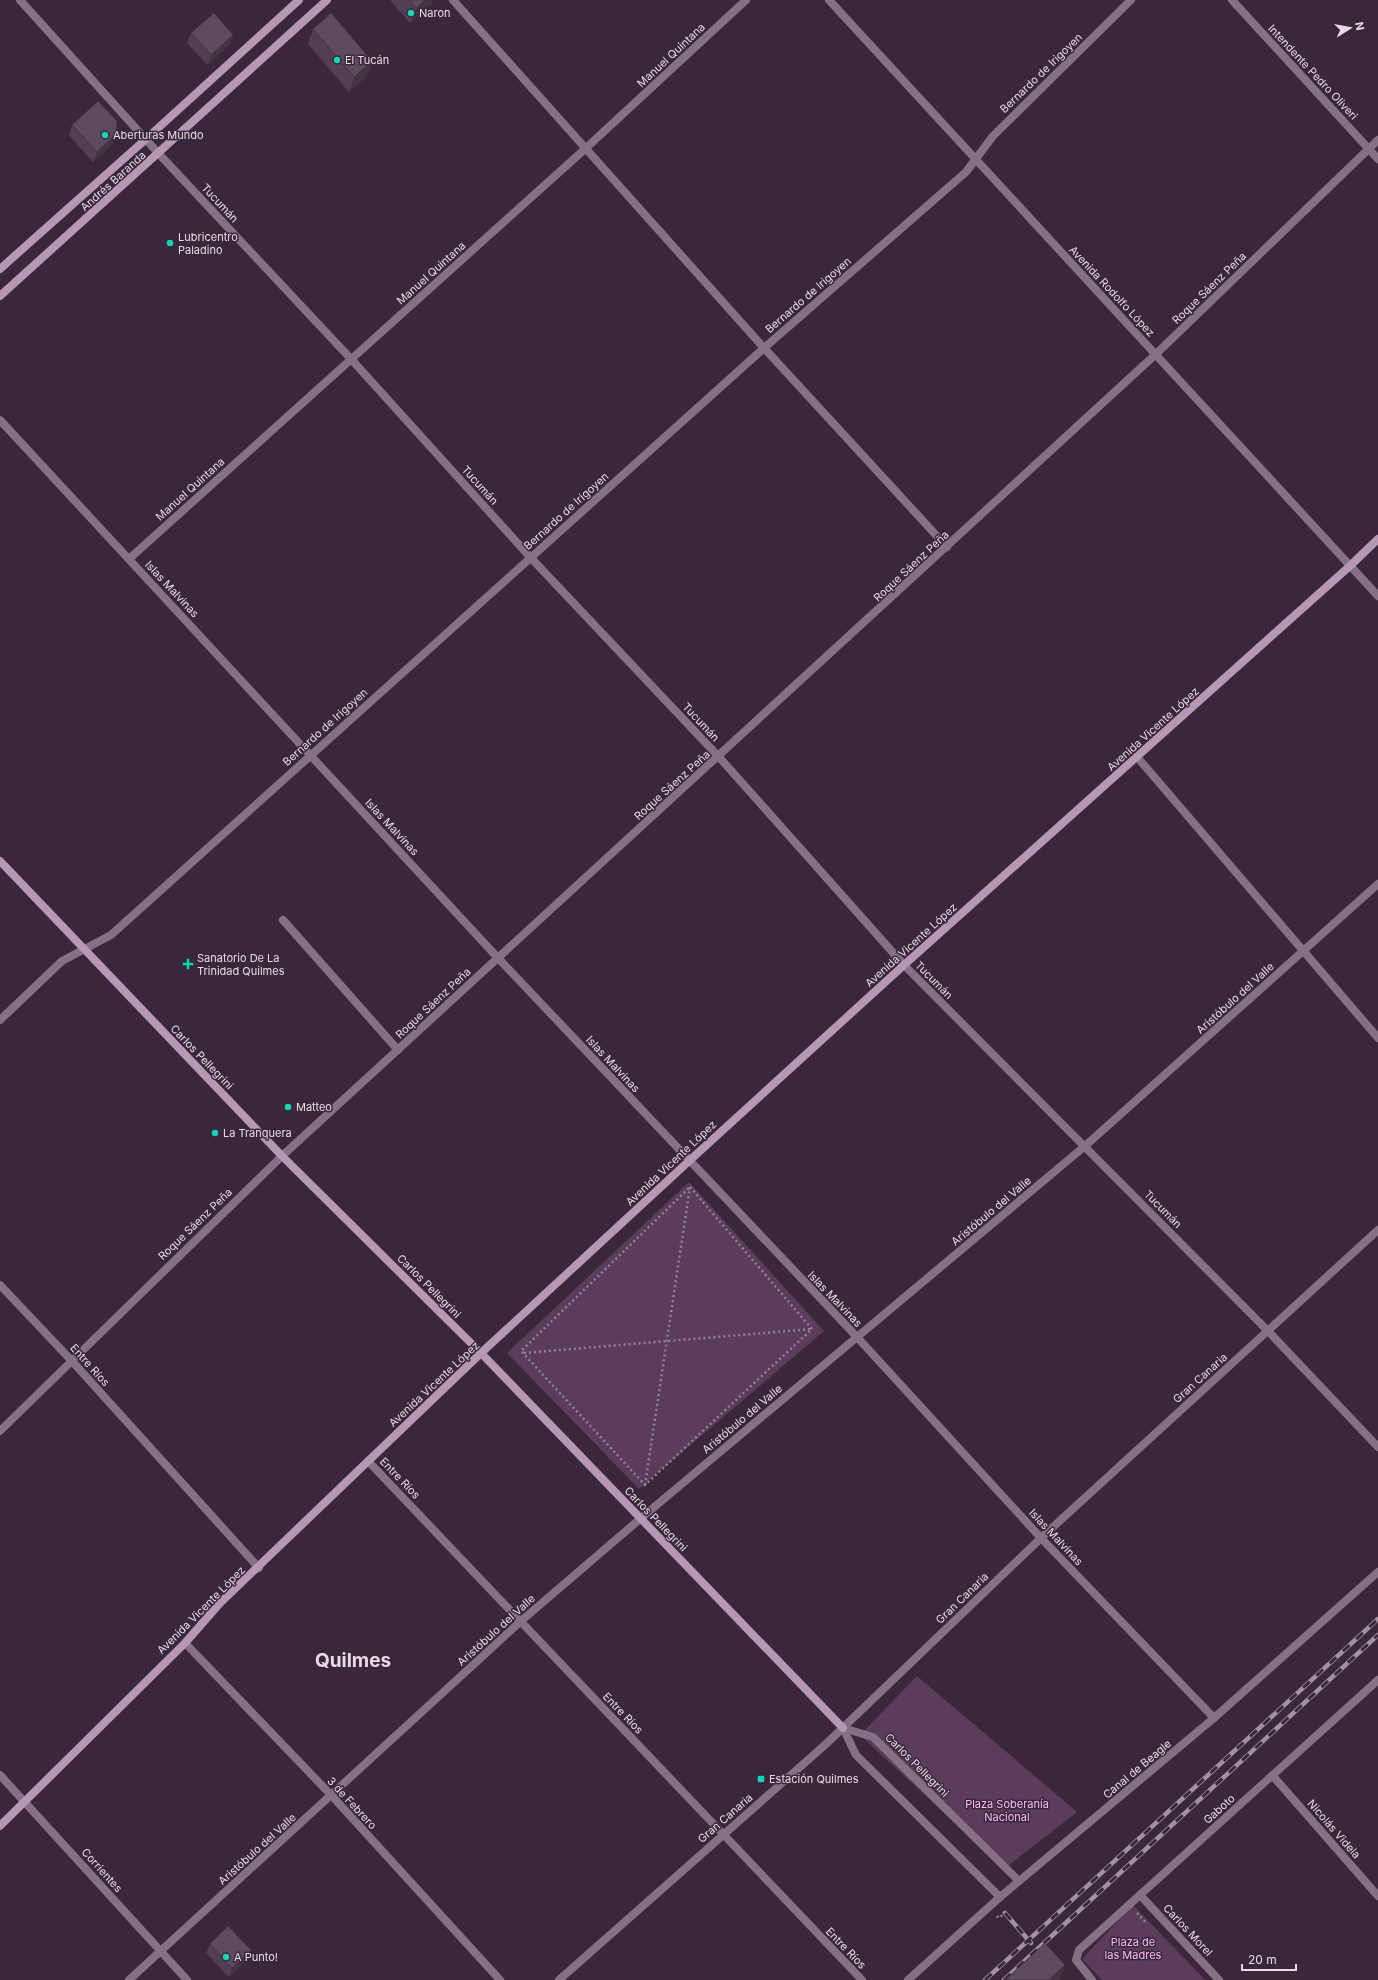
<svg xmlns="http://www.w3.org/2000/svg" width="1378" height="1980" font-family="Inter,sans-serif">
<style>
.green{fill:#5c3c5c}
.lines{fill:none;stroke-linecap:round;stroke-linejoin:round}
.path{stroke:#918191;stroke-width:2.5;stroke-dasharray:2 3;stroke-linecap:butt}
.minor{stroke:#857185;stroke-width:8}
.tertiary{stroke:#857185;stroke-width:8}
.secondary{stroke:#b697b5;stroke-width:8}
.rail-casing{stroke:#a192a1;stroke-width:4.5}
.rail{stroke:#3a273a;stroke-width:3;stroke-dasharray:9;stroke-linecap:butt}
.wall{fill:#524052}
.shaded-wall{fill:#423442}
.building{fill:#5f4a5f;stroke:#423442}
.poi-dot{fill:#0fd5b4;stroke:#3a273a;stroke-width:1.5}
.labels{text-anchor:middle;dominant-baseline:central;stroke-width:3;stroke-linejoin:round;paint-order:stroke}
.poi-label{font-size:11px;fill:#e7dbe7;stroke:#3a273a;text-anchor:start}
.street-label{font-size:11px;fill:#e7dbe7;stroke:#3a273a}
.park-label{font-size:11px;fill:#fdbcfe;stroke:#3a273a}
.town-label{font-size:19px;font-weight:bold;fill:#e7dbe7;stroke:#3a273a}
</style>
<rect width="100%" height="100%" fill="#3a273a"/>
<g class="green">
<polygon points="689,1182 824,1331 639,1489 507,1353"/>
<polygon points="917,1676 1077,1812 1004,1869 860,1735"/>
<polygon points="1133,1905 1205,1980 1102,1980 1082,1959"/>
</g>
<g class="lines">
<g class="path">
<polygon points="690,1187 812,1329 645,1485 521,1351"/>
<polyline points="524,1353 812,1329"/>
<polyline points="645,1485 690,1187"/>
<polyline points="1137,1913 1147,1924"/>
<polyline points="997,1916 999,1918 1005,1913"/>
</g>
<g class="minor">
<polyline points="20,0 159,154 351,359 531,558 719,757 904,965 1268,1331 1378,1447"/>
<polyline points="453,0 764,348 947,547"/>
<polyline points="1232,0 1378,159"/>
<polyline points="0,420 498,958 857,1337 1041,1538 1214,1718"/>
<polyline points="129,559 585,149 746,0"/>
<polyline points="1138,758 1378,1038"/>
<polyline points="283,920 398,1050"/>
<polyline points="0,1020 62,961 111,935 764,348 966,172 993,136 1131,0"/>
<polyline points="0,1285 71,1360 259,1568"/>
<polyline points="0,1431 282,1156 1156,354 1378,140"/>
<polyline points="368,1461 862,1980"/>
<polyline points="185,1643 332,1796 500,1980"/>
<polyline points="843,1728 873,1737 1019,1881"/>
<polyline points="843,1728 856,1755 1000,1897"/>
<polyline points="0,1775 187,1980"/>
<polyline points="1273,1776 1378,1896"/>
<polyline points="1140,1895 1219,1980"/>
<polyline points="129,1980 521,1621 640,1519 1085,1146 1378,884"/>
<polyline points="559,1980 826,1744 1041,1538 1378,1230"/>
<polyline points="908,1980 1000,1897 1214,1718 1378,1572"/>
<polyline points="1092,1980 1076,1960 1079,1950 1378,1680"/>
</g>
<polyline class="tertiary" points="829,0 1378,596"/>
<g class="secondary">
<polyline points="0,269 146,139 299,0"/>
<polyline points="0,296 327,0"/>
<polyline points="0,861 282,1156 481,1353 843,1728"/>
<polyline points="0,1826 185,1643 220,1603 481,1353 689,1161 904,965 1351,565 1378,539"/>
</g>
<defs>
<g id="rail">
<polyline points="1005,1913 1031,1943"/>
<polyline points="985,1980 1378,1619"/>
<polyline points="1004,1980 1378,1635"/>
</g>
</defs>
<use href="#rail" class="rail-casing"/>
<use href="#rail" class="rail"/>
</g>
<g class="wall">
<polygon points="390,0 433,0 432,3 410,23"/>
<polygon points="313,29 372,61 367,76 349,92 308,44"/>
<polygon points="191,33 233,35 230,44 207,65 187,43"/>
<polygon points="72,125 113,144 93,162 69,135"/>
<polygon points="210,1944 247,1960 229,1977 206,1953"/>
</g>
<g class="shaded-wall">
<polygon points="425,0 433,0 432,3 410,23 416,8"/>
<polygon points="233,35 230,44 207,65 211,55"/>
<polygon points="372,61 367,76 349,92 354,77"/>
<polygon points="116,134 113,144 93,162 97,152"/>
<polygon points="251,1950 247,1960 229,1977 232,1968"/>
<polygon points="1065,1965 1060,1980 1049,1980"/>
</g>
<g class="building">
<polygon points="409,0 425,0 416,8"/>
<polygon points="214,13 233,35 211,55 191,33"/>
<polygon points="331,13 372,61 354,77 313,29"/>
<polygon points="98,101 117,121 116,134 97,152 72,125"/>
<polygon points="228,1926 251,1950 232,1968 210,1944"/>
<polygon points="1045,1943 1065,1965 1049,1980 1005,1980"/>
</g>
<g class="poi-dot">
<circle cx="411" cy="13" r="4"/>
<circle cx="337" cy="60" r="4"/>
<circle cx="105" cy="135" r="4"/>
<circle cx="170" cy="243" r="4"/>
<path d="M186 958h4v4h4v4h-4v4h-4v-4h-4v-4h4z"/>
<circle cx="288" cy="1107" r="4"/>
<circle cx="215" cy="1133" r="4"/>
<rect x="757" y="1775" width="8" height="8" rx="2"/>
<circle cx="226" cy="1957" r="4"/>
</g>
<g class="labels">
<g class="poi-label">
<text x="419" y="13">Naron</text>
<text x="345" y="60">El Tucán</text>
<text x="113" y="135">Aberturas Mundo</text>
<text x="178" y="237">Lubricentro<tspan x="178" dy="13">Paladino</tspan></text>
<text x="197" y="958">Sanatorio De La<tspan x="197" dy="13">Trinidad Quilmes</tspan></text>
<text x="296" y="1107">Matteo</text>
<text x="223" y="1133">La Tranquera</text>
<text x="769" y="1779">Estación Quilmes</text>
<text x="234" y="1957">A Punto!</text>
</g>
<g class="street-label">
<text transform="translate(671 55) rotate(-43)">Manuel Quintana</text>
<text transform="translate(1313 72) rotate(47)">Intendente Pedro Oliveri</text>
<text transform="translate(1041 73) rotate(-44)">Bernardo de Irigoyen</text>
<text transform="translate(113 181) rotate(-42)">Andrés Baranda</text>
<text transform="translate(220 203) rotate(47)">Tucumán</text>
<text transform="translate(431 273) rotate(-42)">Manuel Quintana</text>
<text transform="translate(1209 288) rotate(-44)">Roque Sáenz Peña</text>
<text transform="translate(1112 291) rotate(47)">Avenida Rodolfo López</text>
<text transform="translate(808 295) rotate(-41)">Bernardo de Irigoyen</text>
<text transform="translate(480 485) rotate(48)">Tucumán</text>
<text transform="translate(190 489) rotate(-42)">Manuel Quintana</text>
<text transform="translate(566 511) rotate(-42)">Bernardo de Irigoyen</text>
<text transform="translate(911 566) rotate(-43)">Roque Sáenz Peña</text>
<text transform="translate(172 589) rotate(47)">Islas Malvinas</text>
<text transform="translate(701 722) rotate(47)">Tucumán</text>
<text transform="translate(325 727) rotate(-42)">Bernardo de Irigoyen</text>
<text transform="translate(1153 729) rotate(-42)">Avenida Vicente López</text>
<text transform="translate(672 785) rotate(-42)">Roque Sáenz Peña</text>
<text transform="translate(392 827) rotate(47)">Islas Malvinas</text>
<text transform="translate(911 945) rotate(-42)">Avenida Vicente López</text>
<text transform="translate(934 980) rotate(45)">Tucumán</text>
<text transform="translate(1235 998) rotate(-42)">Aristóbulo del Valle</text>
<text transform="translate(433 1003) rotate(-43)">Roque Sáenz Peña</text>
<text transform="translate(202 1057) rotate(46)">Carlos Pellegrini</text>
<text transform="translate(613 1064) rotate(47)">Islas Malvinas</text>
<text transform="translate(671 1163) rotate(-43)">Avenida Vicente López</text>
<text transform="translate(1163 1209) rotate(45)">Tucumán</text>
<text transform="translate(991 1211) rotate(-40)">Aristóbulo del Valle</text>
<text transform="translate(195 1224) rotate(-44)">Roque Sáenz Peña</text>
<text transform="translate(429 1286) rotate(45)">Carlos Pellegrini</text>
<text transform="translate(835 1299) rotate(46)">Islas Malvinas</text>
<text transform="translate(90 1365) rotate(48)">Entre Ríos</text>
<text transform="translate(1200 1378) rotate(-42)">Gran Canaria</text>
<text transform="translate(434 1384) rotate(-43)">Avenida Vicente López</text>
<text transform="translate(742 1419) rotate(-40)">Aristóbulo del Valle</text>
<text transform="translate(400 1478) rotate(46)">Entre Ríos</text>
<text transform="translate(656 1519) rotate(46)">Carlos Pellegrini</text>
<text transform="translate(1056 1537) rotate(47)">Islas Malvinas</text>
<text transform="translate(962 1598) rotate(-44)">Gran Canaria</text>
<text transform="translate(201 1610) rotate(-45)">Avenida Vicente López</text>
<text transform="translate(496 1630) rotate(-42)">Aristóbulo del Valle</text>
<text transform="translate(623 1713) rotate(46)">Entre Ríos</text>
<text transform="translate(917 1765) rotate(45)">Carlos Pellegrini</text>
<text transform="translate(1137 1769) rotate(-40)">Canal de Beagle</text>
<text transform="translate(352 1803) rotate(47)">3 de Febrero</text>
<text transform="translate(1219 1809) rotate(-42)">Gaboto</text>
<text transform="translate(725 1818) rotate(-41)">Gran Canaria</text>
<text transform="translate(1334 1829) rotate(49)">Nicolás Videla</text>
<text transform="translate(257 1849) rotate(-42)">Aristóbulo del Valle</text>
<text transform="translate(102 1870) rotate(48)">Corrientes</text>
<text transform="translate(1188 1930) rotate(47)">Carlos Morel</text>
<text transform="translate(846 1948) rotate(46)">Entre Ríos</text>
</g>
<g class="park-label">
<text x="1007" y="1804">Plaza Soberanía<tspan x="1007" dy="13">Nacional</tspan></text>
<text x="1133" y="1942">Plaza de<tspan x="1133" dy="13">las Madres</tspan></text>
</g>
<g class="town-label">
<text x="353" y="1660">Quilmes</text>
</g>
</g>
<g transform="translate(1350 28) rotate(79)" stroke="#3a273a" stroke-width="3" paint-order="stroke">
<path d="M0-3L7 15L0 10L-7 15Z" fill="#e7dbe7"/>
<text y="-6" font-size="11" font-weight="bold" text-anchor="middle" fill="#e7dbe7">N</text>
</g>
<path d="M1242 1964v6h54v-6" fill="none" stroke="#e7dbe7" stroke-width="2"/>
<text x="1248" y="1964" font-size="12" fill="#e7dbe7" stroke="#3a273a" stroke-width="3" paint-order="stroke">20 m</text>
</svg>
